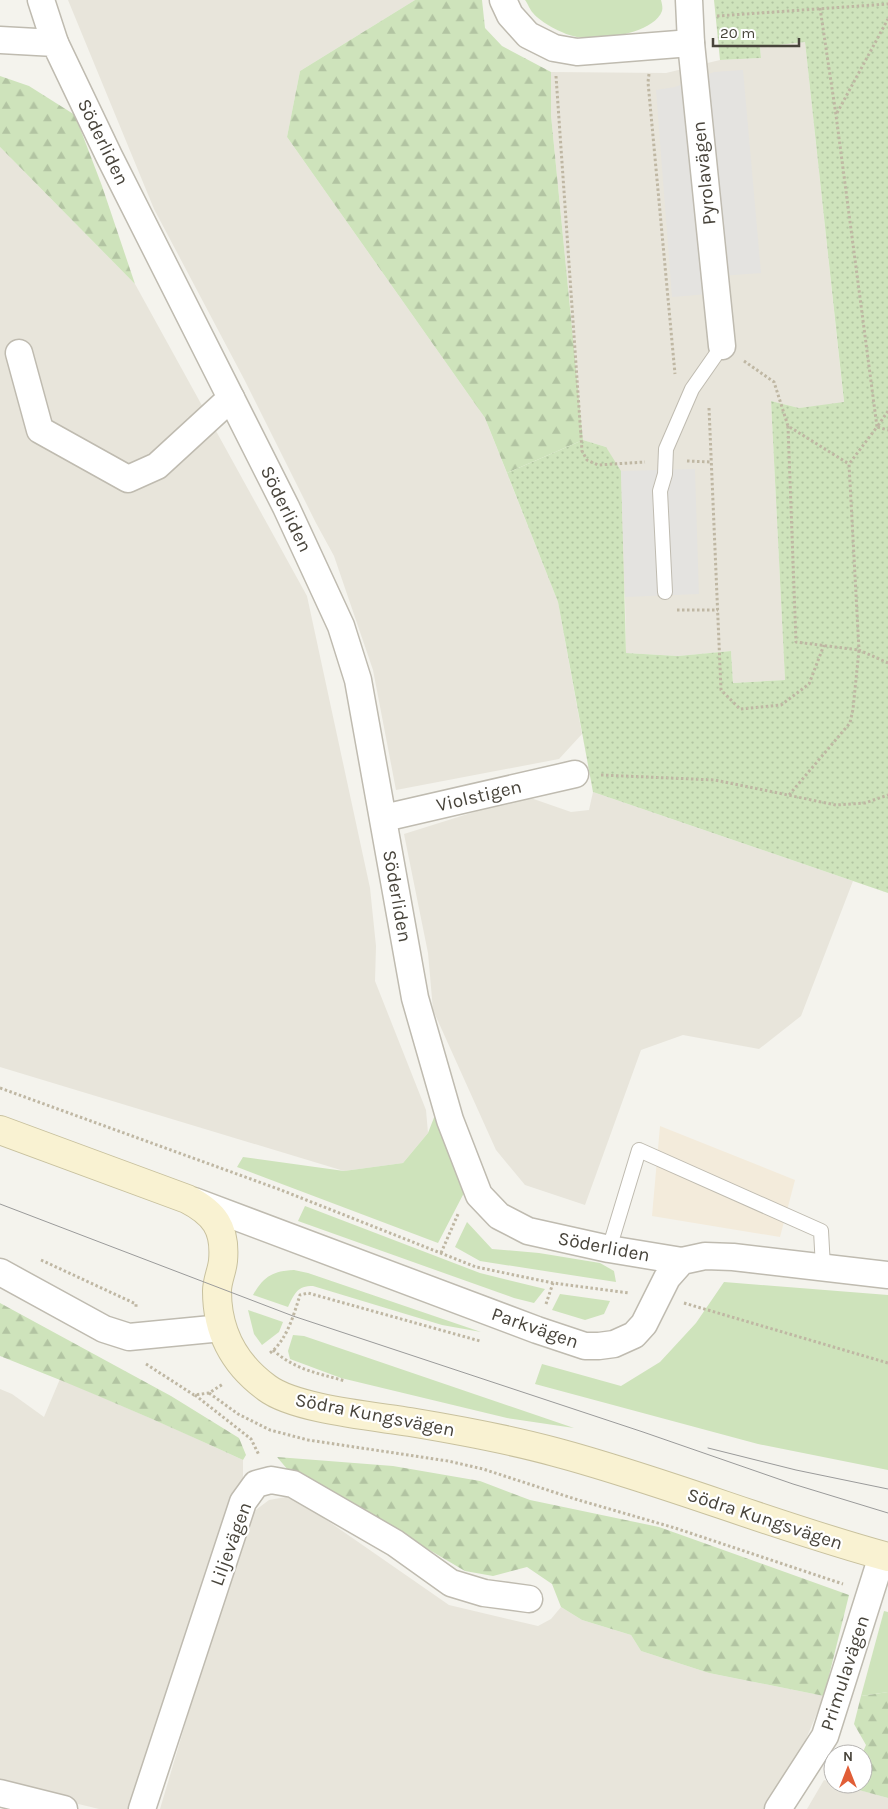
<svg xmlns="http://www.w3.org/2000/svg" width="888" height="1809" font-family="Karla,sans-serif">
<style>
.residential{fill:#e8e5db}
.commercial{fill:#f3ebdb}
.green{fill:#cee3bb}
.forest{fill:url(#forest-firs)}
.park{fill:url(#park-dots)}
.parking{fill:#e4e3e0}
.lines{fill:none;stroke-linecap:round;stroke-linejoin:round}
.service-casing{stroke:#bfbbb0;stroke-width:16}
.minor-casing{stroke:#bfbbb0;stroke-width:29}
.secondary-casing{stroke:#c8c19e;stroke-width:30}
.path{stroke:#bfb7a3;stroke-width:3;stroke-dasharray:2.5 2.5;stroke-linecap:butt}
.service{stroke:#fff;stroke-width:14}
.minor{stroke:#fff;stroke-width:26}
.secondary{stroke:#f9f2d2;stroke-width:28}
.tram{stroke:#9a9a9a;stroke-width:1}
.labels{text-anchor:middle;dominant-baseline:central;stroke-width:4.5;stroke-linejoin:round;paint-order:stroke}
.street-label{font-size:19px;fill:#48443b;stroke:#fff}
</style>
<defs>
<pattern id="forest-firs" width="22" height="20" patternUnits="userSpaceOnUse" patternTransform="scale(1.25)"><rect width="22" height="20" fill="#cee3bb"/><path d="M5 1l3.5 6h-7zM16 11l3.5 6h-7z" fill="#b2c4a2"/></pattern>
<pattern id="park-dots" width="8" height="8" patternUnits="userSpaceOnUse" patternTransform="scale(1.25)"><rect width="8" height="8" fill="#cee3bb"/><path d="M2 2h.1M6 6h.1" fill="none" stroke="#b2c4a2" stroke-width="1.8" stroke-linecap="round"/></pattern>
</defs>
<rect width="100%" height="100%" fill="#f4f3ed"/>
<g class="residential">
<polygon points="68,0 415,0 300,71 287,137 485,418 558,602 582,734 559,759 396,790 373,670 334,556 316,523 244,379 154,209"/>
<polygon points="805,42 844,403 799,408 771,401 785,680 733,683 731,651 678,656 626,653 625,597 606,447 583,440 551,115 551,72 666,73 720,60 761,58 760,47"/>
<polygon points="0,147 135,284 307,596 370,888 376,946 375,981 426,1110 428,1133 403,1163 344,1171 0,1067"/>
<polygon points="593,792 853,881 801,1016 759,1049 683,1035 641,1050 585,1205 525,1185 496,1150 433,1010 428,953 404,834 525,796 571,812 589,810"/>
<polygon points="60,1379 173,1428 243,1460 243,1479 171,1700 130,1809 99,1809 0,1785 0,1389 12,1394 44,1417"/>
<polygon points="286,1497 302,1503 449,1605 538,1626 551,1619 561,1607 582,1620 631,1635 641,1651 709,1673 824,1696 802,1749 770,1809 160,1809 195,1691 253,1512 269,1500"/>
<polygon points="824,1780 888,1798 888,1809 807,1809"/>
</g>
<polygon class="commercial" points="660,1126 795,1180 780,1237 652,1216"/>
<g class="green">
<path d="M525 0H661C662 4 663 8 662 11 653 35 594 42 573 36 563 34 540 22 533 13 530 10 528 4 525 0Z"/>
<polygon points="435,1115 466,1189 438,1243 237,1167 243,1157 344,1171 403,1163 428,1133"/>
<polygon points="305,1206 480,1273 545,1289 534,1303 514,1298 298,1221"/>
<polygon points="467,1222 492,1249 539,1253 600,1263 614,1271 616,1282 480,1261 455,1247"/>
<path d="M294 1270 308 1273 481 1332 442 1325 313 1286C297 1286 295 1293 288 1307L253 1295C264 1276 273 1271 294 1270Z"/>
<polygon points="724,1282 888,1295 888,1470 758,1444 535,1384 542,1364 621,1386 660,1362 696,1323"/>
<polygon points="560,1294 610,1301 604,1314 585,1320 552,1310"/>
<polygon points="248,1310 283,1322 279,1332 262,1345 254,1334"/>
<polygon points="293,1335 304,1336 574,1428 507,1418 341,1378 290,1359 288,1351"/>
<polygon points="884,1611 888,1612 888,1692 861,1696"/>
</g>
<g class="forest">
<polygon points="415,0 482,0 485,28 502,46 551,72 551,115 583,440 507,473 485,418 287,137 300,71"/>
<polygon points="0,76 29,86 75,115 102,186 135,284 0,147"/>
<path d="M0 1303 171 1396 239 1438 246 1455 243 1460C163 1423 82 1388 0 1356Z"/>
<polygon points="277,1457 393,1466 480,1481 530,1500 659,1527 849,1595 824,1696 709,1673 641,1651 631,1635 582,1620 561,1607 552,1584 527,1567 493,1576 465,1571 321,1486 293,1476"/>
<polygon points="888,1692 888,1798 837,1784 863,1784 863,1754 862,1754 866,1745 854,1724 861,1696"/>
</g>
<polygon class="park" points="714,0 888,0 888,893 593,792 558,602 507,473 583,440 606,447 621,471 626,653 678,656 731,651 733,683 785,680 771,401 799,408 844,402 805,42 760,47 761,58 720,60"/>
<g class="parking">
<polygon points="743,70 761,273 720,276 721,293 672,297 656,90 675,87 714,72"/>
<polygon points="695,469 699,594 625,597 621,471"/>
</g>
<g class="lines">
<defs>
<g id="service">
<polyline points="665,592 660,491 665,474 666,449 692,389 722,346"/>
<polyline points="609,1249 639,1150 821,1231 823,1267"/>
</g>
<g id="minor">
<polyline points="41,0 55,43"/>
<polyline points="503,0 510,15 528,35 554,48 577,52 691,43"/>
<polyline points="689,0 691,43 722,346"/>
<polyline points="0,40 55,43 109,156 286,507 341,626 358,680 415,998 450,1120 479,1195 499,1216 528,1231 609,1249 682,1261"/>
<polyline points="19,353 40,430 128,479 157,466 231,398"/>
<polyline points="384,818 575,774"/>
<polyline points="194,1201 537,1330 585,1346 599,1346 614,1344 634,1335 644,1324 667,1278 682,1261 705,1256 733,1257 888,1275"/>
<polyline points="0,1272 104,1329 129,1337 222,1328"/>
<polyline points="0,1793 64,1809"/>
<polyline points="142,1809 243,1502 256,1484 271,1480 293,1484 395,1543 451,1583 484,1593 529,1599"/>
<polyline points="778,1809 825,1736 882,1556"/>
</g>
<path id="secondary" d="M0 1130 187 1199C214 1213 226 1228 223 1261 222 1271 217 1281 217 1291 217 1332 234 1364 267 1388 295 1409 373 1416 410 1422 458 1430 508 1439 555 1452 668 1482 776 1527 888 1557"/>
</defs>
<use href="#service" class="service-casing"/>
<use href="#minor" class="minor-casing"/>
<use href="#secondary" class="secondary-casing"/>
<g class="path">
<polyline points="820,8 836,115 877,427 849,464 859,650 888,663"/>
<polyline points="717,16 888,4"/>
<polyline points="649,74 648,82 675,374"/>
<polyline points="556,76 582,451 587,460 598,465 645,462"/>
<polyline points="837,113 888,19"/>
<polyline points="744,361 774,382 788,426 849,464"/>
<polyline points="709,408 721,690 740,709 781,705 809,684 824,645"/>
<polyline points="888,411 877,427 888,430"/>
<polyline points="788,426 796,642 859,650 853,709 850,723 789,795"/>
<polyline points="687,461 711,462"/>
<polyline points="677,610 718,610"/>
<polyline points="601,775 715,780 836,805 865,803 888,795"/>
<polyline points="0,1088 281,1190 476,1267 553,1283 629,1293"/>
<polyline points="441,1253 458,1214"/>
<polyline points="41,1260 136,1304 136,1309"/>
<polyline points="684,1303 888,1363"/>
<polyline points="546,1304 553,1283"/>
<path d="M273 1350C295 1370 318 1373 345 1381"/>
<path d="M270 1353C287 1340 294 1314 300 1295L308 1293 480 1341"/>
<polyline points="146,1364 194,1395 209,1393 223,1384"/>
<polyline points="209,1393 238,1414 270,1430 308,1440 448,1461 483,1469 575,1499 675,1528 843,1584"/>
<polyline points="195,1395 251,1439 259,1455"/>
</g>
<use href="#service" class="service"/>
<use href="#minor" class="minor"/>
<use href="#secondary" class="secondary"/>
<g class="tram">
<polyline points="0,1204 293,1316 643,1432 793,1484 888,1513"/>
<polyline points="708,1448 796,1470 888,1489"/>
</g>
</g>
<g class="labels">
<g class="street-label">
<text transform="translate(103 142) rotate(64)">Söderliden</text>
<text transform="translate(704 173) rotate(-96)">Pyrolavägen</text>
<text transform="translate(286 509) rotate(64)">Söderliden</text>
<text transform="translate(479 796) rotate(-13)">Violstigen</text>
<text transform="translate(397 896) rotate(80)">Söderliden</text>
<text transform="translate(604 1247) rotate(11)">Söderliden</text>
<text transform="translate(535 1328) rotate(19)">Parkvägen</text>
<text transform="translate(375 1415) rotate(11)">Södra Kungsvägen</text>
<text transform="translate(765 1519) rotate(18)">Södra Kungsvägen</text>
<text transform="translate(231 1544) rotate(-70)">Liljevägen</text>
<text transform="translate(845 1673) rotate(-72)">Primulavägen</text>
</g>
</g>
<g transform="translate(848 1769)"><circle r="24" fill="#ffffff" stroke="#b6b4b1"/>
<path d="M0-4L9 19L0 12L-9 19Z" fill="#e15e37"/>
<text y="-8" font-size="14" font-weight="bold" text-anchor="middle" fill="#48443b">N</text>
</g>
<path d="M713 38v8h86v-8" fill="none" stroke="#48443b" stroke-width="2.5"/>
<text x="720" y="38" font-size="15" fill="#48443b" stroke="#ffffff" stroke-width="4" paint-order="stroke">20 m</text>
</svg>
